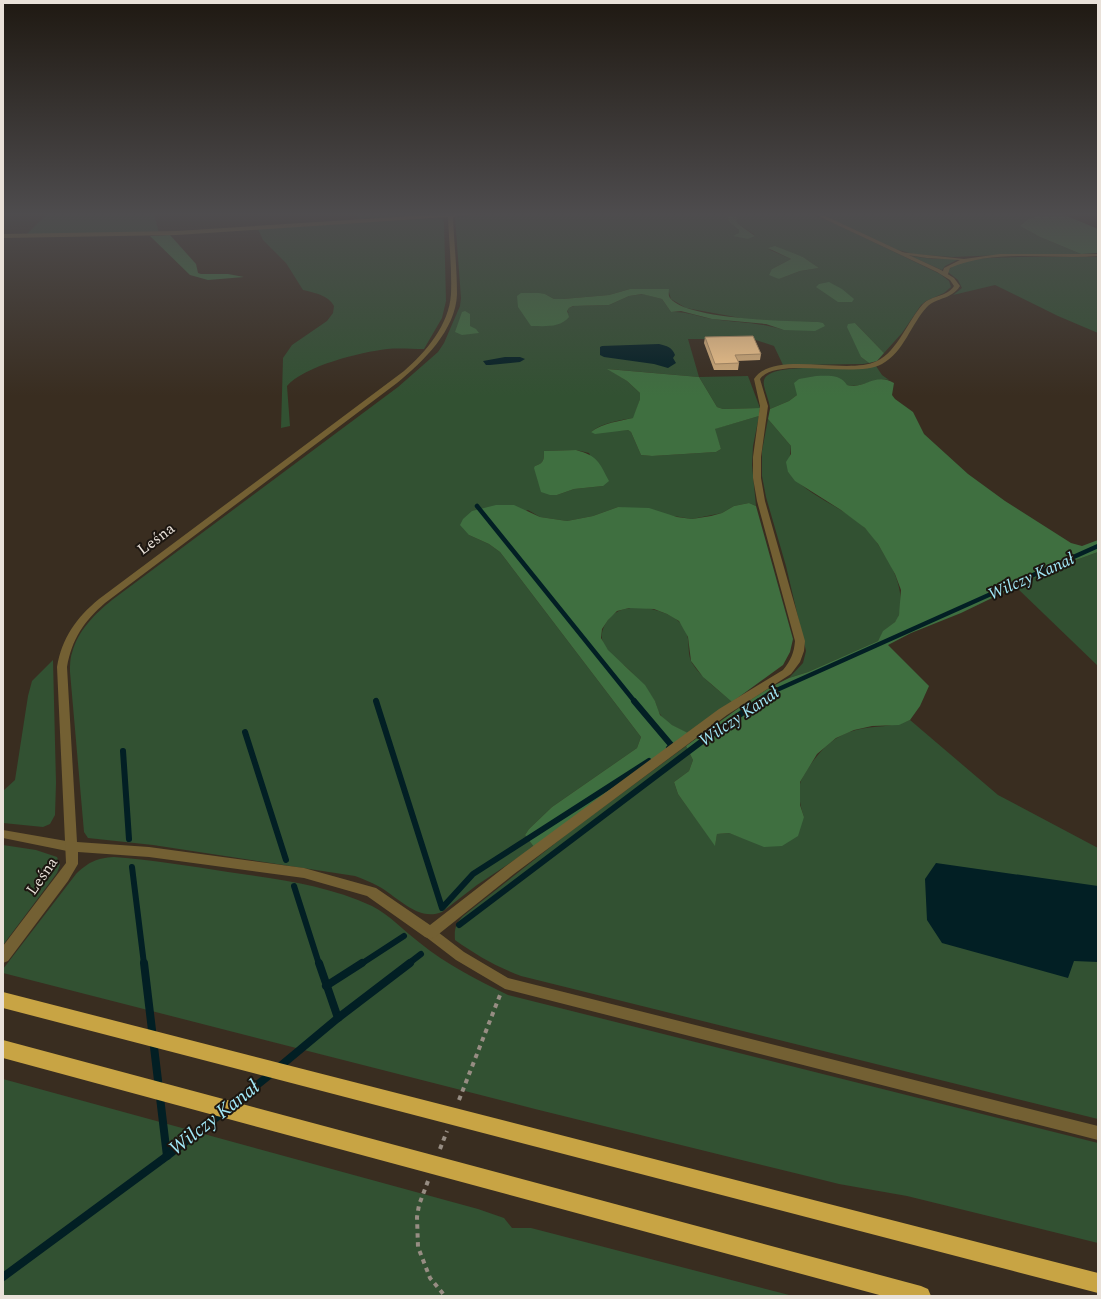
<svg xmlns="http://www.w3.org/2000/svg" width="1101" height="1299" font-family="Spectral,serif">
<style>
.green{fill:#325132;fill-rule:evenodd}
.forest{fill:#3f6f40}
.water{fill:#021f24}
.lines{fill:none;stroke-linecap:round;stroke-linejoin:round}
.stream-far2{stroke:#021f24;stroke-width:4.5}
.stream-far1{stroke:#021f24;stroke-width:6}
.stream{stroke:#021f24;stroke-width:8}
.path{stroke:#978d83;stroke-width:4;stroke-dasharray:4.5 4.5;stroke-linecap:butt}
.service{fill:#736033;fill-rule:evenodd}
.minor{fill:#736033;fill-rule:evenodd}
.motorway{fill:#c8a444;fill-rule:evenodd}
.wall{fill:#d5ae7b}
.building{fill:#f8ca8f;stroke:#ae8d64}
.labels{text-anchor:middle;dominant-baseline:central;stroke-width:4;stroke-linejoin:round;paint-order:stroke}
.street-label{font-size:16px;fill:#e9e1d9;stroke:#1c1610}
.water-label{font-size:17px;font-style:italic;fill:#a1e7f6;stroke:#1c1610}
.near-water-label{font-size:20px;font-style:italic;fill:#a1e7f6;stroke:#1c1610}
</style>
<rect width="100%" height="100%" fill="#392d20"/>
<g class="green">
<polygon points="47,214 154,214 159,233 26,235"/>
<polygon points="356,214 419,214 413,216 359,219"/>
<path d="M492 214H727L729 222 739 230V233L748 239 755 235 737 223 736 214H811L836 224 940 274 949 281 951 287 944 293 926 301 921 305 902 333 884 353 855 323 861 357 869 363 863 364 783 365 774 346 753 339H688L699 377 748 376 760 408 723 409 717 407 699 377 608 369 627 381 640 393V399L634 418C620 420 601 423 591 432L628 430 631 432 641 455 652 456 716 452 721 449 714 429 759 416 753 446 752 465 756 506 749 503 734 506 722 513 692 519 618 507 593 516 567 521 540 517 528 510 469 535 489 544 500 552 641 737 637 748 552 807 529 829 525 835 534 847 477 885 442 912C418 922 398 897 378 886 371 882 363 879 355 876L153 845 88 838 84 832 70 672C70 666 70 658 72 653 78 630 95 614 112 600L398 387 438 352 444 343 460 306 461 298 455 217ZM768 249 803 257 819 268 800 271 779 279 772 269 791 259ZM630 289H668L671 299 686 308 746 319 764 320 784 330C759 322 738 323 713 319 699 317 686 311 671 312L662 299 643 294 629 296 609 305 574 306 569 308 567 311 569 313 521 293 545 294 554 299H563L609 295ZM576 450 589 453 603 486 574 489 557 495 535 466C544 463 544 460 544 451Z"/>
<polygon points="820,214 1043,214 1028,219 1020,226 1040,237 1081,254 1021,254 953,257 913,254 895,249"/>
<path d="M437 218 442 219 444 222 446 301 442 318 424 349C412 349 399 348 387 349 361 352 304 366 287 386L290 426 281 428 283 358 292 345 327 321 333 313 334 306C328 295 315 293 303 290L286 263 263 240 258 229Z"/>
<polygon points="910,256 933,259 959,259 945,266 942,270"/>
<path d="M1018 257H1098V333L1058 316 995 285 953 295 962 288 958 280 948 272C954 256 1004 258 1018 257Z"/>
<path d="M876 366 882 375 889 380C872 377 862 389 847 385L797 388V395L789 401 770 409C770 401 762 386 764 380 770 362 838 370 855 369 862 369 869 368 876 366Z"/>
<path d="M768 419 791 446 788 472C809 497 842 506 865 528 876 538 883 553 891 566 898 579 904 600 899 615 897 623 889 626 884 631 882 633 880 638 878 641L808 672 789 678 803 663 806 651 786 566 766 497 762 476V451Z"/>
<polygon points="1098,552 1098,666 1015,586 1054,568"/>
<path d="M640 607C659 610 685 616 688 639 689 646 688 656 692 663 702 679 718 689 732 702L688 733C679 729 665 723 660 714 657 710 657 704 654 700 649 691 641 684 635 676 622 659 588 647 608 620 616 609 627 608 640 607Z"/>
<polygon points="53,660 56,783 55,815 50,824 43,827 3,823 3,791 15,780 28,696 32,681"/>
<path d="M910 720 998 795 1098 848V1119L521 976C497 967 476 955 455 940 454 929 456 923 463 916L567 834 686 746 693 760 689 771 674 782 678 794 715 845 717 834 729 833 743 838 804 817C800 806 798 795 800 784 801 779 805 774 807 770 819 751 833 736 856 730 874 725 893 728 910 720Z"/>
<polygon points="3,845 36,850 57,857 60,865 57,873 3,945"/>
<path d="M114 857C153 860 190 866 228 872 277 879 327 885 372 906 390 915 404 931 420 943 446 964 477 980 508 995L1098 1143V1243L907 1196 839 1184 811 1177 535 1109 3 973V969L76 874C89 862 96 858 114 857Z"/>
<polygon points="3,1079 478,1209 504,1218 512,1228 531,1228 793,1296 3,1296"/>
</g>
<g class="forest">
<polygon points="736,214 737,223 755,236 748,239 733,236 739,233 739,230 729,222 727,215"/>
<polygon points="1043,214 1062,214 1098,229 1098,253 1081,254 1040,237 1020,226 1028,219"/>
<polygon points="170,235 196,264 198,273 201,274 228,274 244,277 208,280 190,275 150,236"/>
<polygon points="775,246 803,257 819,268 800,271 779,279 769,275 772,269 791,259 768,248"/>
<polygon points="829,282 842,289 854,299 852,302 838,302 816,287 819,284"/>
<path d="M630 289H669C669 292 668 295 670 298 687 320 789 321 818 322L823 323 825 326 815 331 784 330 766 324 712 319 681 311 671 312 662 299 642 294 629 296 609 305 573 306 569 308 567 311 569 317C560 328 545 326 531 326L518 307 517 296 521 293H539L545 294 554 299H563L609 295Z"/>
<polygon points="465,311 470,314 470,326 476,329 479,333 462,335 455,332 462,312"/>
<polygon points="855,323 884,353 877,361 869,363 861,357 847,327 848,324"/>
<path d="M607 369 699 377 717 407 723 409 760 408 759 416 715 429 721 449 716 452 652 456 641 455 631 432 628 430 595 434 591 432C602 423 620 421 633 418L640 399V393L627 381Z"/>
<path d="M816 376C828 376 840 374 847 385 865 390 874 372 894 383L892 395 895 399 913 412 924 434 968 474 1005 501 1071 543 1082 546 1098 540V552L1054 568 961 613 911 633 888 645 929 686 920 706 910 720 899 725 872 726 854 730 836 738 817 754 800 782V805L804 817 798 836 782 846 764 847 729 833 717 834 715 846 678 794 674 782 689 771 693 760 686 746 750 700 771 687 789 678 808 672 878 641 883 631 895 622 899 615 901 590 895 574 878 544 865 528 841 510 795 481 788 472 786 462 791 454V446L768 419 770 409 789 401 797 395 794 383 799 379Z"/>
<path d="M576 450C598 456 599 462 609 481L603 486 574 489 557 495H550L541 492 534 468 535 466C544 463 544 460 544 451Z"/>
<polygon points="749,503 756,506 793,639 790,652 783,665 732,702 703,677 691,661 688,637 679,621 667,614 654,609 629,608 617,611 608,620 602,629 601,638 608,650 645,685 655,701 660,715 672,725 688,733 534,847 525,835 529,829 552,807 637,748 641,737 500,552 489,544 469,535 460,525 463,519 472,511 496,505 514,505 540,517 567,521 593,516 618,507 649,508 677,517 692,519 711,516 722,513 734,506"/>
</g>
<g class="water">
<path d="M659 344C667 346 672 347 675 355L673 358 676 363 668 368 654 364 604 357 600 355V347L602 346Z"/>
<polygon points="505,357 520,357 525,359 520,362 490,365 486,365 483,361"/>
<polygon points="936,863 1098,886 1098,962 1074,961 1068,978 942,943 927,920 925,879"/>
</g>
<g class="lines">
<g class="stream-far2">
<polyline points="477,506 635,702"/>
<polyline points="376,700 377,702"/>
<polyline points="757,702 770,693 1098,546"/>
</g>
<g class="stream-far1">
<polyline points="376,701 442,908 473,874 649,761"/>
<polyline points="634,701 672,746 669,748"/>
<polyline points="245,732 286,860"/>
<polyline points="123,751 129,839"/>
<polyline points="132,867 144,964"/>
<polyline points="294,886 319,964"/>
<polyline points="459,925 701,742 759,701"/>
<polyline points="361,964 404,936"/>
<polyline points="408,964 421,954"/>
</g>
<g class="stream">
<polyline points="144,963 167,1156"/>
<polyline points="319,963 338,1018"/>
<polyline points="326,986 362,963"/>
<polyline points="278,1068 338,1018 410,963"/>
<polyline points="231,1106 272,1073"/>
<polyline points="3,1277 167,1156 223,1112"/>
</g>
<g class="path">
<polyline points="459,1100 500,995"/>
<polyline points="440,1149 447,1131"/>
<polyline points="428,1181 419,1205 417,1217 418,1247 430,1278 445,1296"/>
</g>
<g class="service">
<path d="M899 252 964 259 1000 254H1098V256C1049 260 996 248 950 268L948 274 945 276 942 274 944 268 960 260 927 258 901 254H899Z"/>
<polygon points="3,830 72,842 76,844 78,847 76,850 72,852 3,838"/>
<polygon points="430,928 434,929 464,952 508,978 1098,1126 1098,1140 505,989 456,960 426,937 424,933 426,929"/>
</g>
<path class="minor" d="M443 214H474L453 217C454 242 457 268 457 294 456 330 423 362 397 383L105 603C84 621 72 639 67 667L77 842 149 847 304 868 376 888 430 925 506 866 719 709 783 670C791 660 794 653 795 641L757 501 753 478V457L760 406 754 379C774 349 846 376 877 361 897 352 909 319 923 304 932 295 947 297 954 286L950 280 937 272 814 214H821L941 270 954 278 960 286C951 300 937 297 927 307 911 324 904 352 882 364 855 379 777 356 760 379L768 406 761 457V478L765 501 805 641 804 651 800 662 791 674 727 715 514 874 435 937 430 939 425 937 367 896 304 878 149 857 78 852V864L68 881 8 961 3 963V946L66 863 57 667C62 638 76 618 99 599L404 371C426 352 449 325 451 294 452 269 449 242 448 217L177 235 3 238V234L177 231Z"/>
<g class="motorway">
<polygon points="3,992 1098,1273 1098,1293 3,1008"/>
<polygon points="3,1040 921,1286 928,1289 931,1296 883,1296 3,1058"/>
</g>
</g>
<polygon class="wall" points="705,337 761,354 760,360 737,361 739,363 738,370 714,370 704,343"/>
<polygon class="building" points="753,336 761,354 735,355 739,363 715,364 705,337"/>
<linearGradient id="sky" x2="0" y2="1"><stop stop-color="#1f1912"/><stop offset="0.54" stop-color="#4e4c4e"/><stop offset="1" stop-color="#4e4c4e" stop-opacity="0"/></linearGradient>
<rect width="1101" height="396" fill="url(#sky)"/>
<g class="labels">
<g class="street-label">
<text transform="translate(156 539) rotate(-37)">Leśna</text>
<text transform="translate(42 876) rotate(-55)">Leśna</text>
</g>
<g class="water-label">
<text transform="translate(1031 577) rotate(-24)">Wilczy Kanał</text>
<text transform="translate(739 717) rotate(-34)">Wilczy Kanał</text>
</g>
<g class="near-water-label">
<text transform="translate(214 1118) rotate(-38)">Wilczy Kanał</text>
</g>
</g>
<rect width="1101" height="1299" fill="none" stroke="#e9e1d9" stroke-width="8"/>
</svg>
